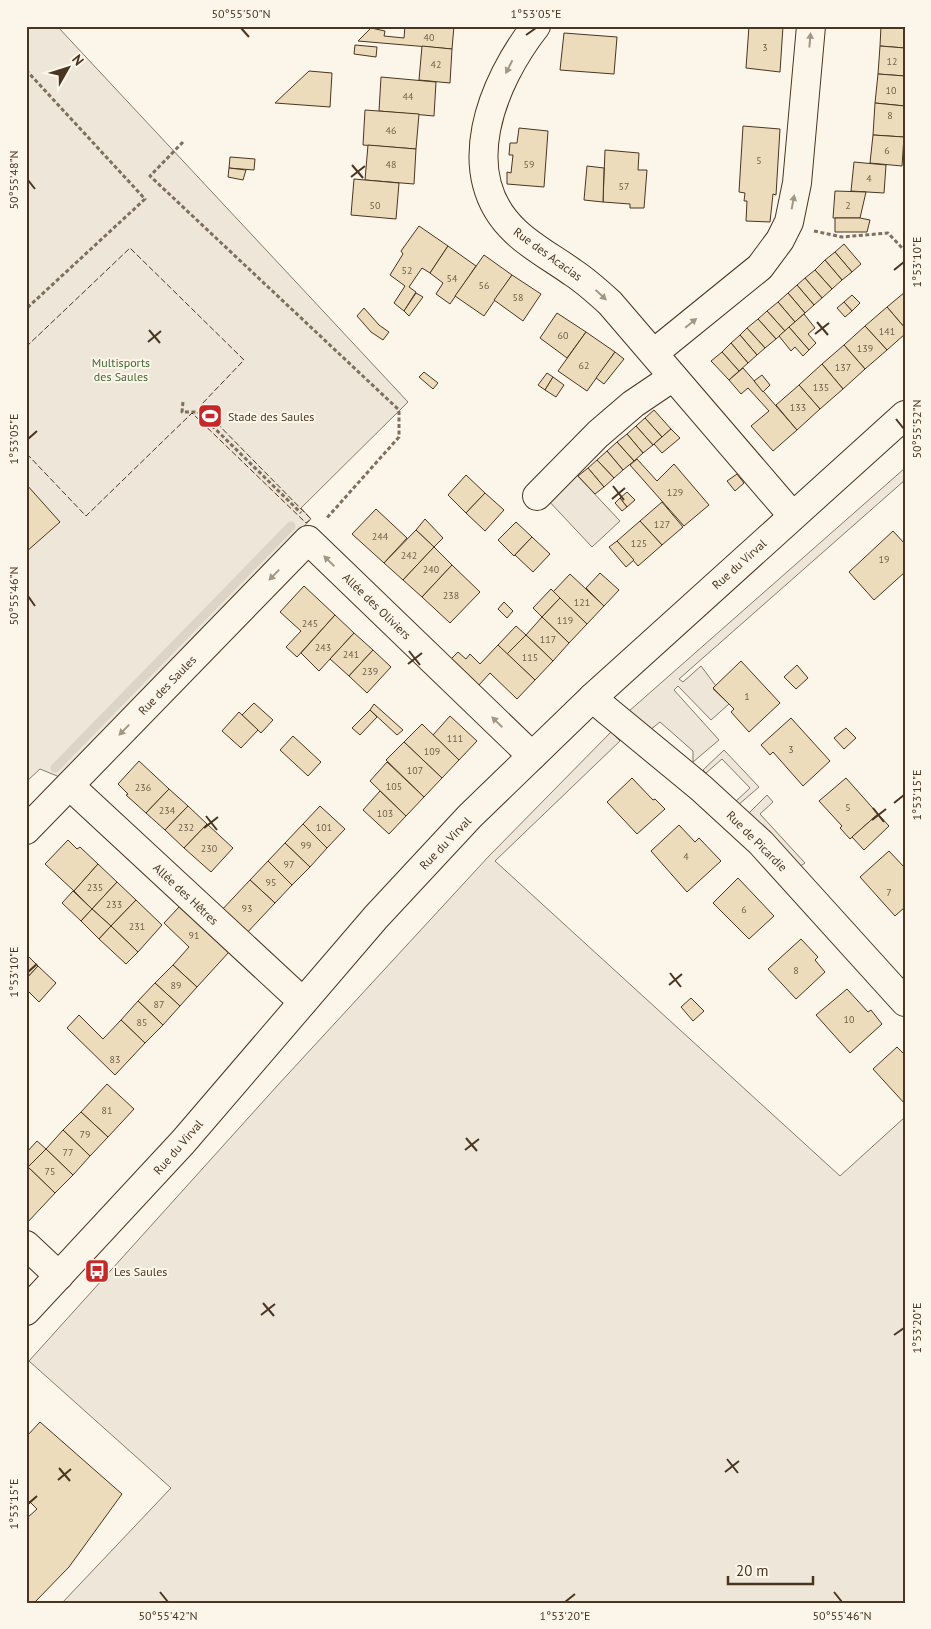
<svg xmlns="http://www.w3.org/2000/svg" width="931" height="1629" font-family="'PT Sans',sans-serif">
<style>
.green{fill:#ede6d9;stroke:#887966}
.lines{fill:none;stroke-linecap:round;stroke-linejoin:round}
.stream{stroke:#dcd4c6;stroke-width:9}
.building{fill:#ecdcbc;stroke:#4a3520}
.minor-casing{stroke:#4a3520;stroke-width:30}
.path{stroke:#7f6f5c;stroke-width:3;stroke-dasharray:4 2.5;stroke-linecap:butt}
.minor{stroke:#fbf6e9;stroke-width:28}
.fence{stroke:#4a3520;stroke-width:1;stroke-dasharray:6 2.5;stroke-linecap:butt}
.oneway{fill:#a29684}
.ticks{fill:none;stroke:#4a3520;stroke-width:2}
.labels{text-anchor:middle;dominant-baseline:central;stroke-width:4;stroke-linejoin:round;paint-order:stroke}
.number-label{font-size:10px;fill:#725f47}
.street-label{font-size:12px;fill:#4a3520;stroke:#fbf6e9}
.park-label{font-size:12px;fill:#436837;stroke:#fbf6e9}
.poi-label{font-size:12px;fill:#4a3520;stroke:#fbf6e9;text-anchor:start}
.neatline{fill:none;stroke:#4a3520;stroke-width:2}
.ticks-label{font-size:12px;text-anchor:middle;fill:#4a3520}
</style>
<rect width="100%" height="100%" fill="#fbf6e9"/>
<g class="green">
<polygon points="26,26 57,26 408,402 301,508 311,519 62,778 40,769 26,782"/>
<polygon points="905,468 905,480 679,679 683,682 701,666 716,686 713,689 729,704 711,720 678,686 674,690 719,740 693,762 693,751 660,722 650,730 628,712"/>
<polygon points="574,472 620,521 592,547 546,498"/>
<polygon points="611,732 620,741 495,861 840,1176 905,1117 905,1603 62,1603 171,1488 29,1361 277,1086 489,856"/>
<polygon points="724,750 759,787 737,806 734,803 750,788 722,759 706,773 703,770"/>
<polygon points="767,795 773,802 760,814 805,863 799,867 748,814"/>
</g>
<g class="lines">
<polyline class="stream" points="55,768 291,526"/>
</g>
<g class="building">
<polygon points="405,26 454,26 452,49 358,41 371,28 385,31 384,36 404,38"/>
<polygon points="749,26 783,26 780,72 746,68"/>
<polygon points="881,26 905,26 905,48 880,46"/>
<polygon points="564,33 617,37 614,74 560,70"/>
<polygon points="355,45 377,47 376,57 354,54"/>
<polygon points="422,46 452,49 450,83 419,80"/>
<polygon points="880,46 905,48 905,76 878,74"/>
<polygon points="309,71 332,73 330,107 275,103"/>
<polygon points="878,74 905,76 905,106 875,103"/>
<polygon points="381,77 436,82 434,116 379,111"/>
<polygon points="875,103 905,106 904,137 873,135"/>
<polygon points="365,110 419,114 416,149 363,145"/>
<polygon points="743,126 780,129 776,195 773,194 770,222 746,221 747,201 744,201 745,193 739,192"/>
<polygon points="519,128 548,131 544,187 507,184 507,172 511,173 513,155 509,155 510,143 517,143"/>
<polygon points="873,135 904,137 902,166 870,163"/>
<polygon points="368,145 416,149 414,184 365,180"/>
<polygon points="605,150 639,153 638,170 647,170 644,208 630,208 630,204 603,202"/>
<polygon points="230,157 255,159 254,170 229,168"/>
<polygon points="854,162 886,165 884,193 851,191"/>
<polygon points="587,166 604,168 603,202 584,200"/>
<polygon points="229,168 246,170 243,180 228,177"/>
<polygon points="354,179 399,183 396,219 351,215"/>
<polygon points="835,191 866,192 860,218 833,218"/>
<polygon points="835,218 860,218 870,220 867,232 835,232"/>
<polygon points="419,226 448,246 430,273 422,268 409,287 416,292 404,311 394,303 405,286 390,275 403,254 401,251"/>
<polygon points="844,244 861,264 852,272 835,252"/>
<polygon points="448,246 476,266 450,304 436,294 443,283 430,273"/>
<polygon points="835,252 852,272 842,280 825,260"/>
<polygon points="484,255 512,275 484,316 455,296"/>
<polygon points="825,260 842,280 832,289 815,270"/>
<polygon points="815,270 832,289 822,298 805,278"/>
<polygon points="512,275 541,294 523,321 494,300"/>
<polygon points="805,278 822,298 814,305 797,285"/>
<polygon points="797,285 814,305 805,313 788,293"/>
<polygon points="905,292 905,328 887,307"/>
<polygon points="416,293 423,297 409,316 404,311"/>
<polygon points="788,293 805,313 795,322 778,302"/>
<polygon points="852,295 860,303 852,311 844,302"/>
<polygon points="778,302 795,322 785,331 767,311"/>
<polygon points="844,302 852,311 845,317 837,308"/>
<polygon points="887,307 905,328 905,334 887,350 865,326"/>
<polygon points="364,308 379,325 389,332 383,340 371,332 357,316"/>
<polygon points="767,311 785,331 776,339 758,319"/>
<polygon points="557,313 586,332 567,358 540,338"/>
<polygon points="804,314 815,328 808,334 816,343 809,350 789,327"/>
<polygon points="758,319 776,339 765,348 747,328"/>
<polygon points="865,326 887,350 865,369 844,345"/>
<polygon points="789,327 809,350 803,356 795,347 791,351 779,336"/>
<polygon points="747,328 765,348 757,355 740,335"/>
<polygon points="586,332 615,352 587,391 558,371"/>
<polygon points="740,335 757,355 748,363 731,343"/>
<polygon points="731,343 748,363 739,371 722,352"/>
<polygon points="844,345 865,369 843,389 822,364"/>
<polygon points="615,352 624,359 604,384 596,378"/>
<polygon points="722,352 739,371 729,380 711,361"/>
<polygon points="822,364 843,389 820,409 799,385"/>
<polygon points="743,368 797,430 773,451 751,426 769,411 748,388 741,394 729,380"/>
<polygon points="424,372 438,383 433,389 419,377"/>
<polygon points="547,373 553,377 545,390 538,385"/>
<polygon points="762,375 770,385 763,392 754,381"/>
<polygon points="553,377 564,385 556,397 545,390"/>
<polygon points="799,385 820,409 797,430 776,405"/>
<polygon points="654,410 671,429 662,437 645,418"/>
<polygon points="645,418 662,437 653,445 636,426"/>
<polygon points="636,426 653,445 643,453 627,434"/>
<polygon points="671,429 680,438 662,453 654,444"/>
<polygon points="627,434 643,453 634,461 617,442"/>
<polygon points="617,442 634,461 623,470 607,451"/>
<polygon points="607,451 623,470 614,478 597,460"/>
<polygon points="637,459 657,481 674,464 709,505 684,526 630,465"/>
<polygon points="597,460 614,478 604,487 588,468"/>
<polygon points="588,468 604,487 595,494 578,476"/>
<polygon points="737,474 744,483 735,491 727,481"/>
<polygon points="466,475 485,493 466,513 448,495"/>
<polygon points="26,484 60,522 26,552"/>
<polygon points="627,492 635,500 627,507 620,498"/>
<polygon points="485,493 504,510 485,531 466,513"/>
<polygon points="620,498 627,507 622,511 615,503"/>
<polygon points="662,502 683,527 662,545 640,521"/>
<polygon points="376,509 407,538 384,563 352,534"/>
<polygon points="425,519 443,538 434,547 416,530"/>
<polygon points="640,521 662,545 638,566 617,541"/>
<polygon points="516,522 532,537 514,556 498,540"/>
<polygon points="416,530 434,547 403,580 384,563"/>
<polygon points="893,531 905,544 905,572 874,600 849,572"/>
<polygon points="532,537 550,554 533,572 515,555"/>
<polygon points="617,541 634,560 626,567 609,547"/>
<polygon points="434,547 452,565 422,597 403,580"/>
<polygon points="452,565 480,592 450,623 422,597"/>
<polygon points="600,573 619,590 604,606 586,588"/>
<polygon points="570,574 604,606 587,624 553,592"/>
<polygon points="304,586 335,615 297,657 286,647 301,631 280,612"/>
<polygon points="551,589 560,598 542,617 533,608"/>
<polygon points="560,598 587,624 569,643 542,617"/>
<polygon points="504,602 513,611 507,618 498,609"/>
<polygon points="335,615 354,633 319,671 301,653"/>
<polygon points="542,617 569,643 553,661 526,635"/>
<polygon points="516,626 526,635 507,654 498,645"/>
<polygon points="354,633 373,650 349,676 330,659"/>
<polygon points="526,635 553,661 535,680 507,654"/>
<polygon points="498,645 535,680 517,699 490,673 479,685 451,659 458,652 466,659 470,654 480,664"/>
<polygon points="373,650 391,667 367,693 349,676"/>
<polygon points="741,661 780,703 749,732 731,712 734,709 713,688"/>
<polygon points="797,665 808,678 796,689 784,677"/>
<polygon points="254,703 273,720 261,733 242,715"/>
<polygon points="374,704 403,730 397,735 370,710"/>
<polygon points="370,710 377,717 360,735 352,728"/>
<polygon points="239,712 258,730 241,748 222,731"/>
<polygon points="450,716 477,741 459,760 433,735"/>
<polygon points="791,718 830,761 803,786 773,752 770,755 761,745"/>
<polygon points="422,724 459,760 442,778 404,742"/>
<polygon points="846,728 856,738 844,749 834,738"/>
<polygon points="293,736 321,762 308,776 280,750"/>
<polygon points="404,742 442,778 424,797 386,760"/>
<polygon points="139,761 169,789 146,813 126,795 128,794 118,784"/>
<polygon points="387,762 424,797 406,816 370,781"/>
<polygon points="632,778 653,800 655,799 665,809 637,834 607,802"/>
<polygon points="846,778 878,814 850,839 840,828 842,826 819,801"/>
<polygon points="169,789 188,806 165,830 146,813"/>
<polygon points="380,791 406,816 389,834 363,810"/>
<polygon points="188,806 207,824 184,848 165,830"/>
<polygon points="320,806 345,829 327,848 303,824"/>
<polygon points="878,814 889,826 864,850 852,837"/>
<polygon points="207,824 233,848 211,872 184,848"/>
<polygon points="303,824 327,848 310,867 285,843"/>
<polygon points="679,825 695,842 699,838 721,861 687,892 651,851"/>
<polygon points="68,840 77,849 80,847 98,864 74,891 45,864"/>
<polygon points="285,843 310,867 292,885 268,861"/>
<polygon points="889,851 905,868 905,907 895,916 860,877"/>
<polygon points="268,861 292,885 275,903 250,880"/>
<polygon points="98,864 117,882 92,909 74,891"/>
<polygon points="738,878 774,916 749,939 713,903"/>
<polygon points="250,880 275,903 244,936 219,913"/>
<polygon points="117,882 136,900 111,926 92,909"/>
<polygon points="73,891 92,909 81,921 62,903"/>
<polygon points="136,900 162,925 138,952 111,926"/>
<polygon points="180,906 229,952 197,987 173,965 189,947 164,923"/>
<polygon points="92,909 111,926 99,939 81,921"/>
<polygon points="111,926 138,952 126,964 99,939"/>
<polygon points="801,939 818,957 815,960 825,972 796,999 768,969"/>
<polygon points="26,954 38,966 26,979"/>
<polygon points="173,965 197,987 180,1006 155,983"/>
<polygon points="38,966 56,983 39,1002 26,989 26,979"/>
<polygon points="155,983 180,1006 163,1025 138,1001"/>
<polygon points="847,989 868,1012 871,1010 882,1024 850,1053 816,1015"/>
<polygon points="691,998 704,1011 693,1021 681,1007"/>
<polygon points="138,1001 163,1025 145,1043 121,1020"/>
<polygon points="79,1015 103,1039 121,1020 145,1043 115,1075 67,1028"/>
<polygon points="897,1047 905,1055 905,1104 873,1069"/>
<polygon points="107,1084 134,1109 108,1137 81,1112"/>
<polygon points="81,1112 108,1137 90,1156 63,1130"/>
<polygon points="63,1130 90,1156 73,1175 46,1149"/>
<polygon points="37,1141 46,1149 28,1167 26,1166 26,1153"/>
<polygon points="46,1149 73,1175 55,1193 28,1167"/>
<polygon points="28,1167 55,1193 26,1224 26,1169"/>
<polygon points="40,1422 122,1494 69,1567 34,1603 26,1603 26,1519 37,1509 26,1498 26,1437"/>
</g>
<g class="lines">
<defs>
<g id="minor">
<path d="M536 26C492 82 454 175 516 232 533 248 554 259 572 272 586 281 598 292 610 303L792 515"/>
<polyline points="654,353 760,267 780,240 789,222 797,183 811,26"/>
<polyline points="537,496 598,434 633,404 673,377"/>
<polyline points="592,698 701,788 761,843 905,1002"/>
<polyline points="70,786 303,1002"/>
<polyline points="26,830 308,540 532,756"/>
<polyline points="26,1245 59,1276"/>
<polyline points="26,1311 183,1142 376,917 470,816 592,698 905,415"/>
</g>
</defs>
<use href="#minor" class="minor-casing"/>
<g class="path">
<polyline points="26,70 145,199 26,309"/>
<polyline points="183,142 150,176 399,410 399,437 326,519"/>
<polyline points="814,231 842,237 888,233 905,251"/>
<polyline points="183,402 182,412 198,412 301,513"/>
</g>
<use href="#minor" class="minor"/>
<polyline class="fence" points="26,347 130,248 244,360 200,406 311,519 306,523 192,413 86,516 26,453"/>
</g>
<defs><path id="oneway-solid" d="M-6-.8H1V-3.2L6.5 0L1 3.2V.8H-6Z" transform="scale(1.25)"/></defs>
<g class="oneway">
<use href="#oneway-solid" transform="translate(810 40) rotate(-85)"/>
<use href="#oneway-solid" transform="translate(509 67) rotate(117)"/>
<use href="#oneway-solid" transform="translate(793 202) rotate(-79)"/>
<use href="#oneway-solid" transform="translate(601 295) rotate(43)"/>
<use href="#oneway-solid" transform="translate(691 323) rotate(-39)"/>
<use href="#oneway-solid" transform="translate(329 561) rotate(-136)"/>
<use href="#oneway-solid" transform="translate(274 575) rotate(134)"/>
<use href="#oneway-solid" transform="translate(497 722) rotate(-136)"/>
<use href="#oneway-solid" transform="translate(124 730) rotate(134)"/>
</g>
<path class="ticks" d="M241 28 249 37M526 35 536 28M352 165 363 178M351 177 365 166M28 180 35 189M894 270 904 262M817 322 828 335M149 330 160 343M815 334 829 323M148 342 161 331M896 419 904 429M28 439 37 431M613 486 624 500M612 499 625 488M28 596 35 606M409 651 420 665M408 664 422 653M894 803 904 795M873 808 884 822M206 816 217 830M872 820 886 809M204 828 218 817M28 972 37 964M670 973 681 987M669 985 682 974M466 1138 477 1151M465 1150 479 1139M263 1303 274 1316M261 1315 275 1304M894 1335 904 1328M727 1459 738 1473M59 1468 70 1481M725 1472 739 1461M58 1480 71 1469M28 1504 37 1496M160 1592 168 1602M834 1592 842 1602M565 1602 575 1594"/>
<defs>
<symbol id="stadium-square" viewBox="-11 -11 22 22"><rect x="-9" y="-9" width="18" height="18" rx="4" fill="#c62828" stroke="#fbf6e9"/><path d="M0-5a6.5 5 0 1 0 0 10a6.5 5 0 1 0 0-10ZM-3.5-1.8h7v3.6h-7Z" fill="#fff"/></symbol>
<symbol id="bus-square" viewBox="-11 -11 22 22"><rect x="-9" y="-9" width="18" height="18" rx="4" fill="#c62828" stroke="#fbf6e9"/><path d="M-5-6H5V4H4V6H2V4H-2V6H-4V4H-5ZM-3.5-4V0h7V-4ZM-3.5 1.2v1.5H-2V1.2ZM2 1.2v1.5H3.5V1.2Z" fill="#fff"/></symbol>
</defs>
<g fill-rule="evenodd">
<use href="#stadium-square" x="196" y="402" width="28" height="28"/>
<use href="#bus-square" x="83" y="1257" width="28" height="28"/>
</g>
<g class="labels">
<g class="number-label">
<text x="429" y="37">40</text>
<text x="765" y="47">3</text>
<text x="892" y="61">12</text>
<text x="436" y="64">42</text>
<text x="891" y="90">10</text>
<text x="408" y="96">44</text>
<text x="890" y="115">8</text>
<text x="391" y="130">46</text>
<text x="887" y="150">6</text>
<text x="759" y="160">5</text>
<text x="391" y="164">48</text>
<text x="529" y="164">59</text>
<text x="869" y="178">4</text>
<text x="624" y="186">57</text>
<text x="375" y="205">50</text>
<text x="848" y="205">2</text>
<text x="407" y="270">52</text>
<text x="452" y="278">54</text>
<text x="484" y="285">56</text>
<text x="518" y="297">58</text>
<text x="887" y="331">141</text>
<text x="563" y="335">60</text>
<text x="865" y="348">139</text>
<text x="584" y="365">62</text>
<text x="843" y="367">137</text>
<text x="821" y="387">135</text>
<text x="798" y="407">133</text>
<text x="675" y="492">129</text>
<text x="662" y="524">127</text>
<text x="380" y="536">244</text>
<text x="639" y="543">125</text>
<text x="409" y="555">242</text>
<text x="884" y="559">19</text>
<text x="431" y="569">240</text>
<text x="451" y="595">238</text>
<text x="582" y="602">121</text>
<text x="565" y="620">119</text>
<text x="310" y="623">245</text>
<text x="548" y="639">117</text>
<text x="323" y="647">243</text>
<text x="351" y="654">241</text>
<text x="530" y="657">115</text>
<text x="370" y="671">239</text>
<text x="747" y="696">1</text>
<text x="455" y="738">111</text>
<text x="791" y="749">3</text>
<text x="432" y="751">109</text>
<text x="415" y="770">107</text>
<text x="394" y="786">105</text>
<text x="143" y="787">236</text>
<text x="848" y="807">5</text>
<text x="167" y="810">234</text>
<text x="385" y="813">103</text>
<text x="186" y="827">232</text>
<text x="324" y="827">101</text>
<text x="306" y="845">99</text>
<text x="209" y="848">230</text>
<text x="686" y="856">4</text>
<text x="289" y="864">97</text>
<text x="271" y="882">95</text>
<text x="95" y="887">235</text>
<text x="889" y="892">7</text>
<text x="114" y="904">233</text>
<text x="247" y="908">93</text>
<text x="744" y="909">6</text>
<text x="137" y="926">231</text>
<text x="194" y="935">91</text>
<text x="796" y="970">8</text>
<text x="176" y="985">89</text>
<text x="159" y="1004">87</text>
<text x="849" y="1019">10</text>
<text x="142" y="1022">85</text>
<text x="115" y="1059">83</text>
<text x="107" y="1110">81</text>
<text x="85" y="1134">79</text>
<text x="68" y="1152">77</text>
<text x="50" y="1171">75</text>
</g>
<g class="street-label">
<text transform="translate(548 254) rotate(36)">Rue des Acacias</text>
<text transform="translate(739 564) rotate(-42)">Rue du Virval</text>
<text transform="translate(377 606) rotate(44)">Allée des Oliviers</text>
<text transform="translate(167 685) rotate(-46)">Rue des Saules</text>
<text transform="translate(757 841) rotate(45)">Rue de Picardie</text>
<text transform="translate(445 843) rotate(-46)">Rue du Virval</text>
<text transform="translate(186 894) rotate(43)">Allée des Hêtres</text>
<text transform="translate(178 1147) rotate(-49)">Rue du Virval</text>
</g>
<g class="park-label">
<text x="121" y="362">Multisports<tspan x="121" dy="14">des Saules</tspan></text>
</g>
<g class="poi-label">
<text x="228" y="416">Stade des Saules</text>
<text x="114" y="1271">Les Saules</text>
</g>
</g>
<rect width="931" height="1629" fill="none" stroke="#fbf6e9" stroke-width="55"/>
<g transform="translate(68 68) rotate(51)" stroke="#fbf6e9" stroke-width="4" paint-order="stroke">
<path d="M0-4L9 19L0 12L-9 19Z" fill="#4a3520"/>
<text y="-8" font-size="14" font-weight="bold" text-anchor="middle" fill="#4a3520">N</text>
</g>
<path d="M728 1576v8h85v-8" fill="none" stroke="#4a3520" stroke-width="2.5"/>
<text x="736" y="1576" font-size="15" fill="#4a3520" stroke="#fbf6e9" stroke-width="4" paint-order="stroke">20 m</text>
<rect x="28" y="28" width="876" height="1574" class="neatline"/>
<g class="ticks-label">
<text x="241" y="18">50°55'50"N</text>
<text x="536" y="18">1°53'05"E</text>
<text transform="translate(14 180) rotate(-90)" y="4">50°55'48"N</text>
<text transform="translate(917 262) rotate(-90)" y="4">1°53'10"E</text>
<text transform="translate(917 429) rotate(-90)" y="4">50°55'52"N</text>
<text transform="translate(14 439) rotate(-90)" y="4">1°53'05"E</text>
<text transform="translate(14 596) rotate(-90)" y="4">50°55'46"N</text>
<text transform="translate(917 795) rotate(-90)" y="4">1°53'15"E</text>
<text transform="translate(14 972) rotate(-90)" y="4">1°53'10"E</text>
<text transform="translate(917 1328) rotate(-90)" y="4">1°53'20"E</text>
<text transform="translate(14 1504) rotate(-90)" y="4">1°53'15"E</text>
<text x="168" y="1620">50°55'42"N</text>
<text x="565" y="1620">1°53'20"E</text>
<text x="842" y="1620">50°55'46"N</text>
</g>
</svg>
